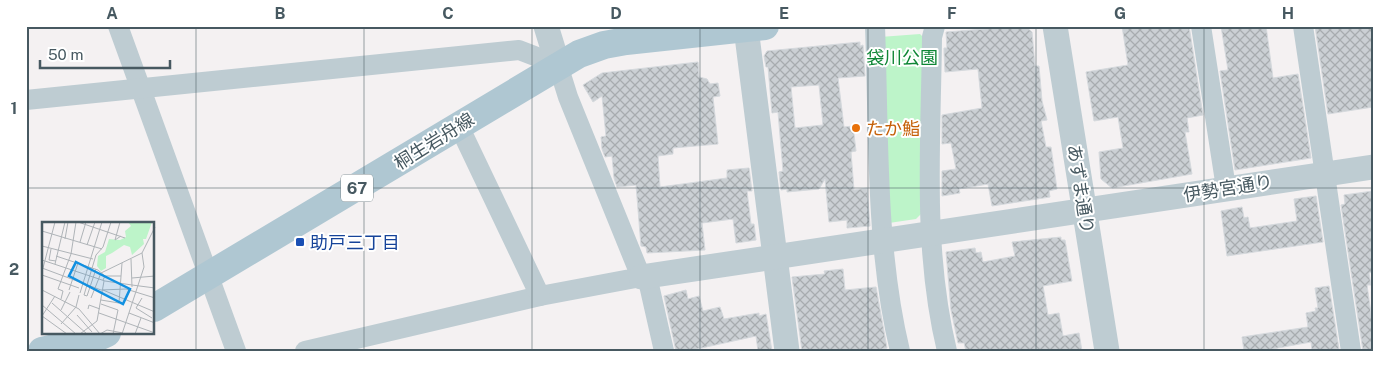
<svg xmlns="http://www.w3.org/2000/svg" width="1399" height="377" font-family="'Public Sans','Noto Sans JP',sans-serif">
<style>
.green{fill:#bdf4c9}
.building{fill:url(#building-cross-hatch);stroke:#d5d9dd;fill-rule:evenodd}
.lines{fill:none;stroke-linecap:round;stroke-linejoin:round}
.minor{stroke:#beccd2;stroke-width:20}
.tertiary{stroke:#beccd2;stroke-width:25}
.primary{stroke:#afc7d2;stroke-width:28}
.grid{fill:none;stroke:#475961;stroke-width:1;stroke-opacity:0.55}
.food-dot{fill:#e8710a;stroke:#fff;stroke-width:2}
.transit-dot{fill:#1a4fb4;stroke:#fff;stroke-width:2}
.labels{text-anchor:middle;dominant-baseline:central;stroke-width:4;stroke-linejoin:round;paint-order:stroke}
.shield{fill:#fff;stroke:#7e8b90;stroke-width:1}
.shield-label{font-size:16px;font-weight:bold;fill:#475961}
.park-label{font-size:18px;fill:#0e8635;stroke:#fff}
.food-label{font-size:18px;fill:#c56008;stroke:#fff;text-anchor:start}
.street-label{font-size:18px;fill:#475961;stroke:#fff}
.transit-label{font-size:18px;fill:#164399;stroke:#fff;text-anchor:start}
.inset-road{fill:none;stroke:#afb4b8;stroke-width:1}
.view{fill:#1190e1;fill-opacity:0.15;stroke:#1190e1;stroke-width:2.5}
.inset-edge{fill:none;stroke:#475961;stroke-width:2.5}
.neatline{fill:none;stroke:#475961;stroke-width:2}
.grid-label{font-size:16px;text-anchor:middle;font-weight:bold;fill:#475961}
</style>
<defs>
<pattern id="building-cross-hatch" width="8" height="8" patternUnits="userSpaceOnUse" patternTransform="scale(1.25)"><rect width="8" height="8" fill="#cbd0d4"/><path d="M0 0l8 8M0 8l8-8" fill="none" stroke="#a7acaf"/></pattern>
</defs>
<rect width="100%" height="100%" fill="#f4f1f2"/>
<polygon class="green" points="920,34 926,40 922,213 916,219 889,223 880,37"/>
<g class="building">
<polygon points="1025,26 1032,32 1035,66 1039,66 1042,101 1047,120 1041,121 1046,147 1051,147 1057,189 1049,191 1050,197 992,206 988,184 959,189 960,193 942,196 942,171 956,169 951,143 942,144 942,115 982,108 978,69 945,72 944,52 944,48 947,48 946,32"/>
<polygon points="1122,26 1189,26 1203,115 1187,118 1189,132 1185,132 1192,174 1112,188 1101,179 1099,152 1123,148 1118,117 1094,121 1086,72 1128,65"/>
<polygon points="1221,26 1266,26 1273,78 1298,74 1311,158 1235,170 1220,71 1228,70"/>
<polygon points="1315,26 1373,26 1373,107 1328,114"/>
<path d="M860 42V46L863 45 865 76 838 78 844 127 853 126 856 151 851 152 854 190 867 188 870 226 847 228V220L829 222 825 179 819 189 787 192V189L781 190 779 172 783 171 778 112 772 113 768 67H766L764 56 767 51ZM819 85 823 125 795 128 791 87Z"/>
<polygon points="698,62 699,77 707,79 710,84 718,83 720,96 713,97 718,144 673,148 673,154 658,156 660,187 727,178 727,170 749,168 752,191 747,191 751,224 754,224 756,240 736,243 733,219 702,223 705,250 647,253 646,247 641,246 636,185 617,187 614,178 612,156 605,157 602,149 601,137 606,136 602,96 593,102 583,85 602,73"/>
<polygon points="1373,191 1373,272 1369,273 1371,285 1367,285 1373,328 1373,351 1363,351 1341,205 1345,204 1344,195"/>
<polygon points="1316,196 1323,242 1227,256 1221,211 1242,207 1244,218 1248,217 1250,228 1297,221 1294,199"/>
<polygon points="1061,237 1061,240 1065,240 1072,281 1043,286 1048,315 1059,313 1063,336 1079,333 1082,351 966,351 964,343 958,343 951,310 946,252 975,248 976,253 981,252 983,262 1015,256 1012,242"/>
<polygon points="843,269 845,290 876,287 887,348 872,351 802,351 792,277 825,274 824,271"/>
<polygon points="1329,286 1339,349 1312,351 1311,342 1261,351 1244,351 1242,337 1308,327 1306,313 1316,311 1315,308 1318,308 1315,288"/>
<polygon points="686,290 688,299 699,296 703,311 720,307 724,319 759,313 759,316 766,314 772,351 758,351 756,336 688,351 676,351 664,296"/>
</g>
<g class="lines">
<g class="minor">
<polyline points="118,26 236,351"/>
<path d="M875 26C879 132 875 248 900 351"/>
<path d="M935 26 932 37C931 142 922 248 947 351"/>
<polyline points="1201,26 1226,188"/>
<polyline points="1303,26 1351,351"/>
<polyline points="26,100 519,50 558,65 568,97 641,277 540,296 305,351"/>
<polyline points="459,126 540,296"/>
<polyline points="647,276 664,351"/>
</g>
<g class="tertiary">
<polyline points="546,26 558,65"/>
<polyline points="1055,26 1107,351"/>
<polyline points="746,28 787,351"/>
<polyline points="641,277 1373,167"/>
</g>
<g class="primary">
<polyline points="154,308 579,54 604,45 626,41 765,26"/>
<polyline points="42,351 94,339 107,333"/>
</g>
</g>
<path class="grid" d="M196 26V351M364 26V351M532 26V351M700 26V351M868 26V351M1036 26V351M1204 26V351M26 188H1373"/>
<circle class="food-dot" cx="856" cy="128" r="5"/>
<rect class="transit-dot" x="295" y="237" width="10" height="10" rx="2.5"/>
<g class="labels">
<rect class="shield" x="341" y="174.5" width="32" height="27" rx="4"/>
<g class="shield-label">
<text x="357" y="188">67</text>
</g>
<g class="park-label">
<text x="902" y="57">袋川公園</text>
</g>
<g class="food-label">
<text x="866" y="128">たか鮨</text>
</g>
<g class="street-label">
<text transform="translate(434 141) rotate(-32)">桐生岩舟線</text>
<text transform="translate(1228 188) rotate(-9)">伊勢宮通り</text>
<text transform="translate(1081 189) rotate(81)">あずま通り</text>
</g>
<g class="transit-label">
<text x="310" y="242">助戸三丁目</text>
</g>
</g>
<g transform="translate(42 222)">
<rect width="112" height="112" fill="#f4f1f2"/>
<path d="M86 0H110L104 17H101L102 22 90 33 88 25 82 23 70 31 64 34V46L59 49 55 44 56 34 63 30 67 17 78 18 84 15 83 9 89 4Z" fill="#bdf4c9"/>
<path class="inset-road" d="M36 0 83 16M78 0 73 18 79 14M0 9 60 27M23 17 26 0M38 20 44 0M45 23 53 0M0 24 51 37M9 27 7 38 14 39M14 34 56 48 63 54 61 58M89 37 90 65M0 38 63 59 90 63M13 42 23 0M0 46 59 68 84 67 113 76M1 46 13 0M54 47 45 74 42 73 54 33 61 25 69 0M0 53 37 66M63 54H79M90 56 113 54M90 63 113 66M0 68 37 87 58 112M27 68 36 41M61 68 113 90M38 71 60 0M49 76 59 51 100 31 113 5M100 76 94 86 110 96M19 77 21 69 16 67 29 32 34 0M59 78 77 81 80 41M10 81 45 112M59 82 76 88 71 112M0 83 34 112M46 87 47 83 58 87M19 88 28 70M57 91 113 111M87 91 113 101M35 93 50 110M0 94 13 74M0 94 25 112M19 102 34 85 37 73M38 112 55 99 62 59M58 112 65 108 81 111M80 112 102 45 100 31M93 112 99 96"/>
<path class="view" d="M34 40 88 67 81 82 27 54Z"/>
<rect width="112" height="112" class="inset-edge"/>
</g>
<rect width="1399" height="377" fill="none" stroke="#ffffff" stroke-width="55"/>
<path d="M40 60v8h130v-8" fill="none" stroke="#475961" stroke-width="2.5"/>
<text x="48" y="60" font-size="15" fill="#475961" stroke="#ffffff" stroke-width="4" paint-order="stroke">50 m</text>
<rect x="28" y="28" width="1344" height="322" class="neatline"/>
<g class="grid-label">
<text x="112" y="19">A</text>
<text x="280" y="19">B</text>
<text x="448" y="19">C</text>
<text x="616" y="19">D</text>
<text x="784" y="19">E</text>
<text x="952" y="19">F</text>
<text x="1120" y="19">G</text>
<text x="1288" y="19">H</text>
<text x="14" y="114">1</text>
<text x="14" y="275">2</text>
</g>
</svg>
